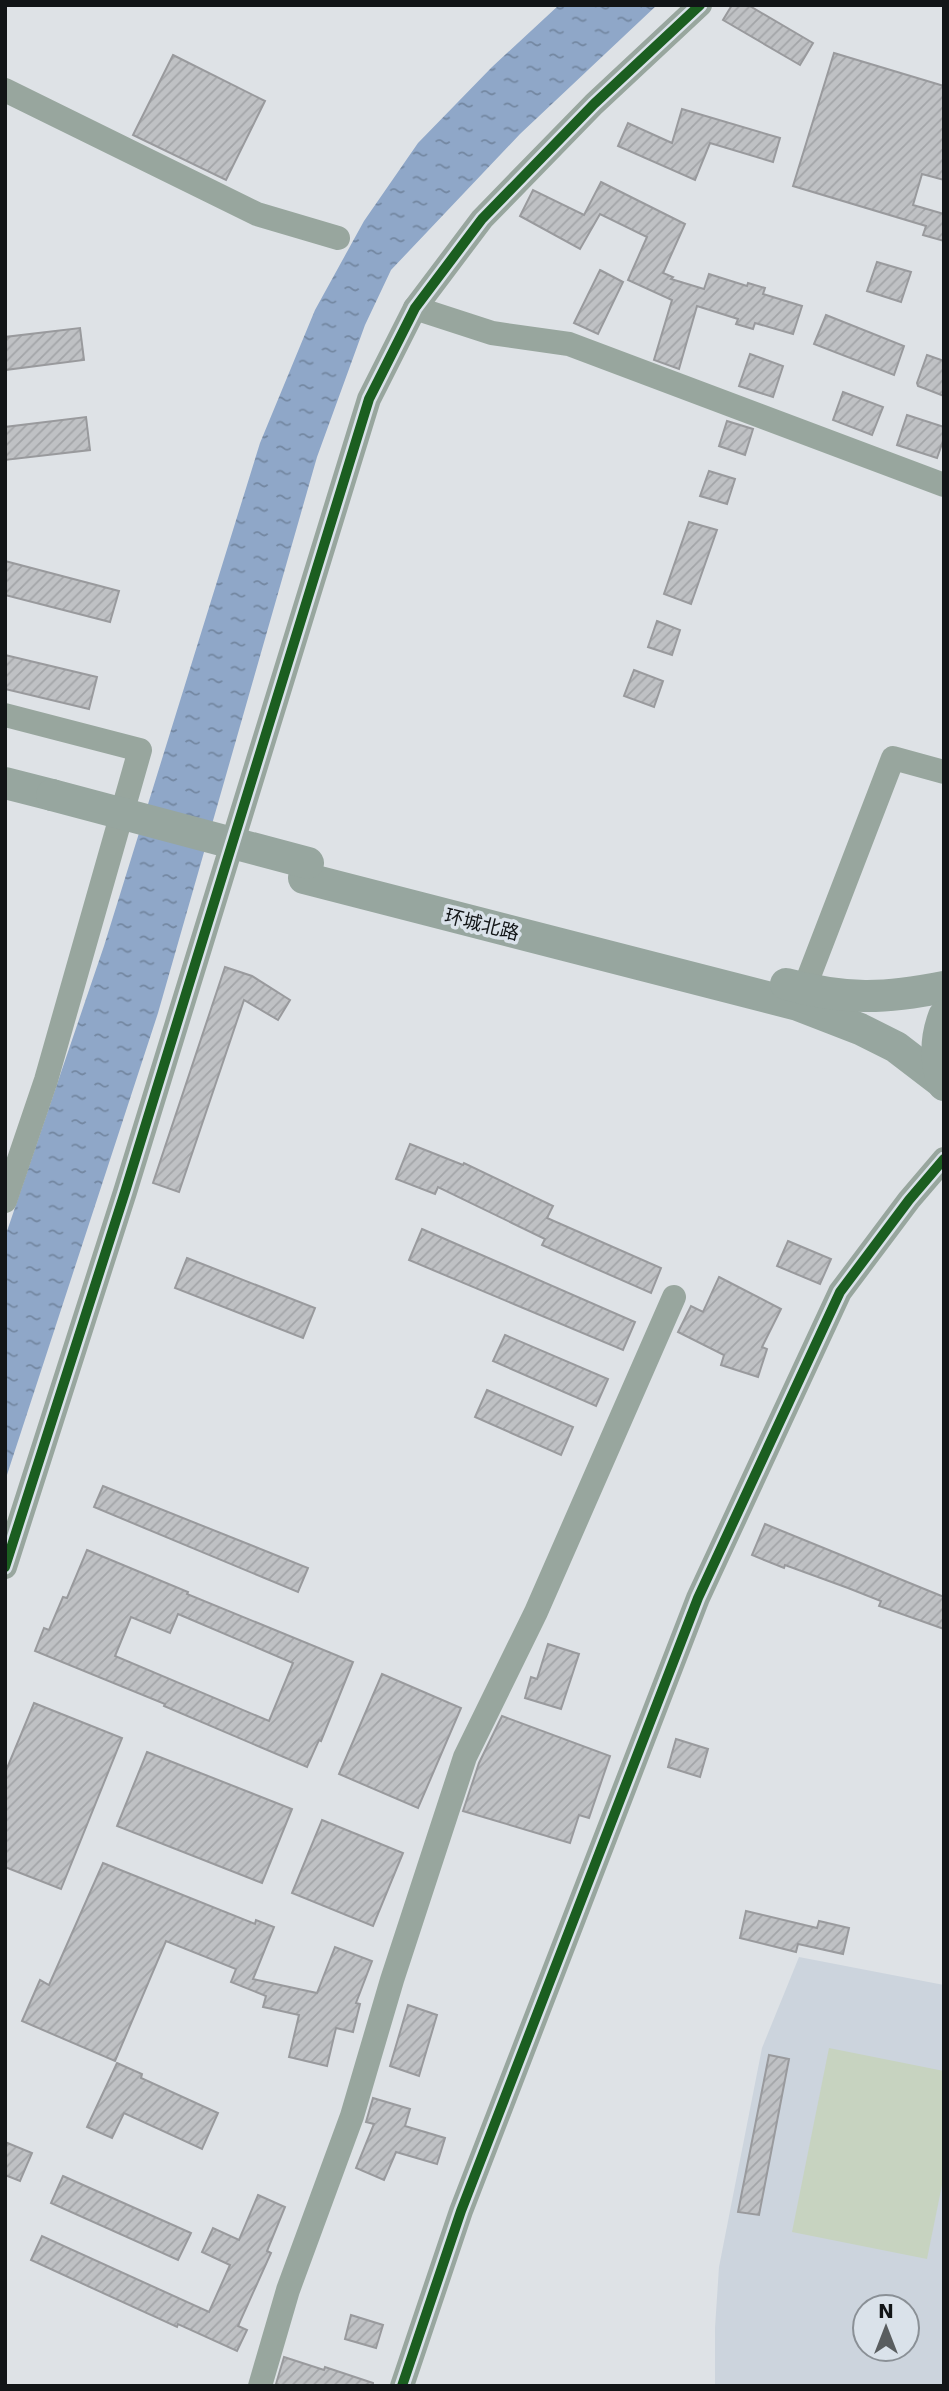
<svg xmlns="http://www.w3.org/2000/svg" width="949" height="2391" font-family="'DejaVu Sans','Noto Sans SC',sans-serif">
<style>
.built{fill:#ccd4dd;fill-rule:evenodd}
.garden{fill:#c7d3c0}
.water{fill:url(#water-ripples)}
.building{fill:url(#building-hatch);stroke:#999a9d;stroke-width:2;fill-rule:evenodd}
.lines{fill:none;stroke-linecap:round;stroke-linejoin:round}
.minor{stroke:#98a69e;stroke-width:24}
.major{stroke:#97a69f;stroke-width:32}
.major-bridge{stroke:#97a69f;stroke-width:32}
.cycleway-casing{stroke:#dae2ea;stroke-width:15}
.cycleway{stroke:#1b5e20;stroke-width:10}
.labels{text-anchor:middle;dominant-baseline:central;stroke-width:7;stroke-linejoin:round;paint-order:stroke}
.street-label{font-size:19px;fill:#121517;stroke:#dae2ea}
</style>
<defs>
<pattern id="water-ripples" width="26" height="14" patternUnits="userSpaceOnUse" patternTransform="scale(1.75)"><rect width="26" height="14" fill="#8fa7c8"/><path d="M2 4q2-2 4 0t4 0M15 11q2-2 4 0t4 0" fill="none" stroke="#7387a1"/></pattern>
<pattern id="building-hatch" width="6" height="6" patternUnits="userSpaceOnUse" patternTransform="scale(1.75)"><rect width="6" height="6" fill="#bfc1c4"/><path d="M-1 1l2-2M0 6l6-6M5 7l2-2" fill="none" stroke="#a3a5a8"/></pattern>
</defs>
<rect width="100%" height="100%" fill="#dee2e6"/>
<path class="built" d="M799 1957 944 1985V2386H715V2328L719 2267 762 2048ZM865 2307H907V2349H865Z"/>
<polygon class="garden" points="829,2048 944,2071 944,2175 927,2259 792,2232"/>
<polygon class="water" points="559,5 657,5 520,134 391,270 365,325 317,457 158,1013 5,1481 5,1237 104,946 260,443 315,310 364,221 418,143 492,67"/>
<g class="building">
<polygon points="732,5 748,5 813,43 800,65 723,20"/>
<polygon points="834,53 944,86 944,180 922,174 913,205 944,214 944,241 923,235 926,226 793,186"/>
<polygon points="173,55 265,101 226,180 133,135"/>
<polygon points="682,109 780,138 773,162 710,143 695,180 618,146 628,123 672,143"/>
<polygon points="601,182 685,224 663,273 673,277 671,279 704,289 709,274 747,286 748,283 765,288 763,294 802,306 793,334 755,323 753,329 736,324 738,319 697,306 679,369 654,360 672,300 628,280 647,237 600,214 580,249 520,216 533,190 584,215"/>
<polygon points="877,262 911,272 901,302 867,291"/>
<polygon points="600,270 623,282 598,334 574,323"/>
<polygon points="826,315 904,346 894,375 814,344"/>
<polygon points="80,328 84,360 5,370 5,337"/>
<polygon points="750,354 783,366 773,397 739,386"/>
<polygon points="927,355 944,361 944,396 918,386 917,383"/>
<polygon points="843,392 883,407 872,435 833,420"/>
<polygon points="907,415 944,427 944,438 937,458 897,445"/>
<polygon points="86,417 90,450 5,460 5,427"/>
<polygon points="727,421 753,429 745,455 719,446"/>
<polygon points="709,471 735,479 727,504 700,496"/>
<polygon points="689,522 717,530 691,604 664,594"/>
<polygon points="5,561 119,591 110,622 5,595"/>
<polygon points="657,621 680,630 672,655 648,647"/>
<polygon points="5,655 97,677 89,709 5,689"/>
<polygon points="634,670 663,681 654,707 624,696"/>
<polygon points="225,967 252,976 290,1000 278,1020 244,1000 179,1192 153,1183"/>
<polygon points="410,1144 463,1165 464,1163 553,1206 547,1218 661,1268 651,1293 542,1245 545,1239 438,1187 435,1194 396,1179"/>
<polygon points="422,1229 635,1322 623,1350 409,1260"/>
<polygon points="788,1241 831,1259 820,1284 777,1266"/>
<polygon points="187,1258 315,1308 303,1338 175,1288"/>
<polygon points="719,1277 781,1309 762,1347 767,1349 758,1377 721,1365 724,1355 678,1332 691,1306 703,1312"/>
<polygon points="505,1335 608,1379 596,1406 493,1361"/>
<polygon points="487,1390 573,1427 561,1455 475,1417"/>
<polygon points="103,1486 308,1568 298,1592 94,1507"/>
<polygon points="765,1524 944,1597 944,1629 879,1606 881,1601 848,1588 785,1565 784,1568 752,1555"/>
<path d="M87 1550 188 1592 187 1594 353 1662 321 1741 319 1740 307 1767 164 1706 165 1704 35 1651 44 1628 49 1630 63 1597 67 1598ZM178 1614 293 1663 269 1721 115 1656 131 1617 170 1633Z"/>
<polygon points="548,1644 579,1654 561,1709 525,1698 531,1677 537,1679"/>
<polygon points="382,1674 461,1708 418,1808 339,1774"/>
<polygon points="34,1703 122,1738 61,1889 5,1867 5,1773"/>
<polygon points="502,1716 610,1756 589,1818 579,1815 570,1843 463,1811 479,1763"/>
<polygon points="676,1739 708,1749 700,1777 668,1767"/>
<polygon points="147,1752 292,1809 262,1883 117,1826"/>
<polygon points="322,1820 403,1853 373,1926 292,1893"/>
<polygon points="103,1863 255,1924 256,1920 274,1927 253,1979 317,1993 335,1947 372,1961 356,2003 360,2004 353,2032 336,2028 327,2066 289,2057 299,2015 263,2007 266,1996 231,1982 236,1969 166,1941 115,2061 22,2021 40,1980 49,1985"/>
<polygon points="746,1911 817,1928 819,1921 849,1928 843,1954 798,1944 796,1952 740,1938"/>
<polygon points="408,2005 437,2015 419,2076 390,2066"/>
<polygon points="769,2055 789,2059 759,2215 738,2212"/>
<polygon points="117,2063 142,2074 141,2078 218,2113 202,2149 124,2113 112,2138 87,2127"/>
<polygon points="373,2098 410,2109 405,2126 445,2138 437,2164 396,2152 384,2180 356,2168 374,2124 366,2122"/>
<polygon points="5,2142 32,2153 20,2181 5,2175"/>
<polygon points="63,2176 191,2233 178,2260 51,2203"/>
<polygon points="258,2195 285,2207 267,2251 271,2253 238,2326 247,2330 237,2351 178,2324 177,2327 31,2260 42,2236 209,2312 230,2265 202,2252 213,2228 239,2240"/>
<polygon points="351,2315 383,2325 376,2348 345,2339"/>
<polygon points="284,2357 324,2370 325,2367 373,2383 373,2386 283,2386 276,2384"/>
</g>
<g class="lines">
<g class="minor">
<polyline points="5,90 257,214 338,238"/>
<polyline points="415,308 492,333 569,344 944,485"/>
<polyline points="5,715 140,750 46,1080 5,1201"/>
<polyline points="804,989 893,758 944,772"/>
<polyline points="5,1567 125,1192 369,399 415,308 482,219 594,104 700,5"/>
<polyline points="260,2386 288,2290 352,2116 392,1980 465,1757 536,1612 674,1297"/>
<polyline points="402,2386 461,2211 698,1598 840,1292 909,1200 944,1159"/>
</g>
<g class="major">
<polyline points="5,783 52,795"/>
<polyline points="304,878 798,1005 860,1029 896,1047 943,1083"/>
<path d="M786 984C846 1000 884 999 944 987"/>
<path d="M944 1016C935 1040 935 1062 944 1085"/>
</g>
<polyline class="major-bridge" points="52,795 308,863"/>
<defs>
<g id="cycleway">
<polyline points="5,1567 125,1192 369,399 415,308 482,219 594,104 700,5"/>
<polyline points="402,2386 461,2211 698,1598 840,1292 909,1200 944,1159"/>
</g>
</defs>
<use href="#cycleway" class="cycleway-casing"/>
<use href="#cycleway" class="cycleway"/>
</g>
<g class="labels">
<g class="street-label">
<text transform="translate(482 924) rotate(14)">环城北路</text>
</g>
</g>
<rect width="949" height="2391" fill="none" stroke="#121517" stroke-width="14"/>
<g transform="translate(886 2328)"><circle r="33" fill="#dae2ea" stroke="#8a9096" stroke-width="2"/>
<path d="M0-5L12 26L0 18L-12 26Z" fill="#595d5f"/>
<text y="-10" font-size="19" font-weight="bold" text-anchor="middle" fill="#121517">N</text>
</g>
</svg>
